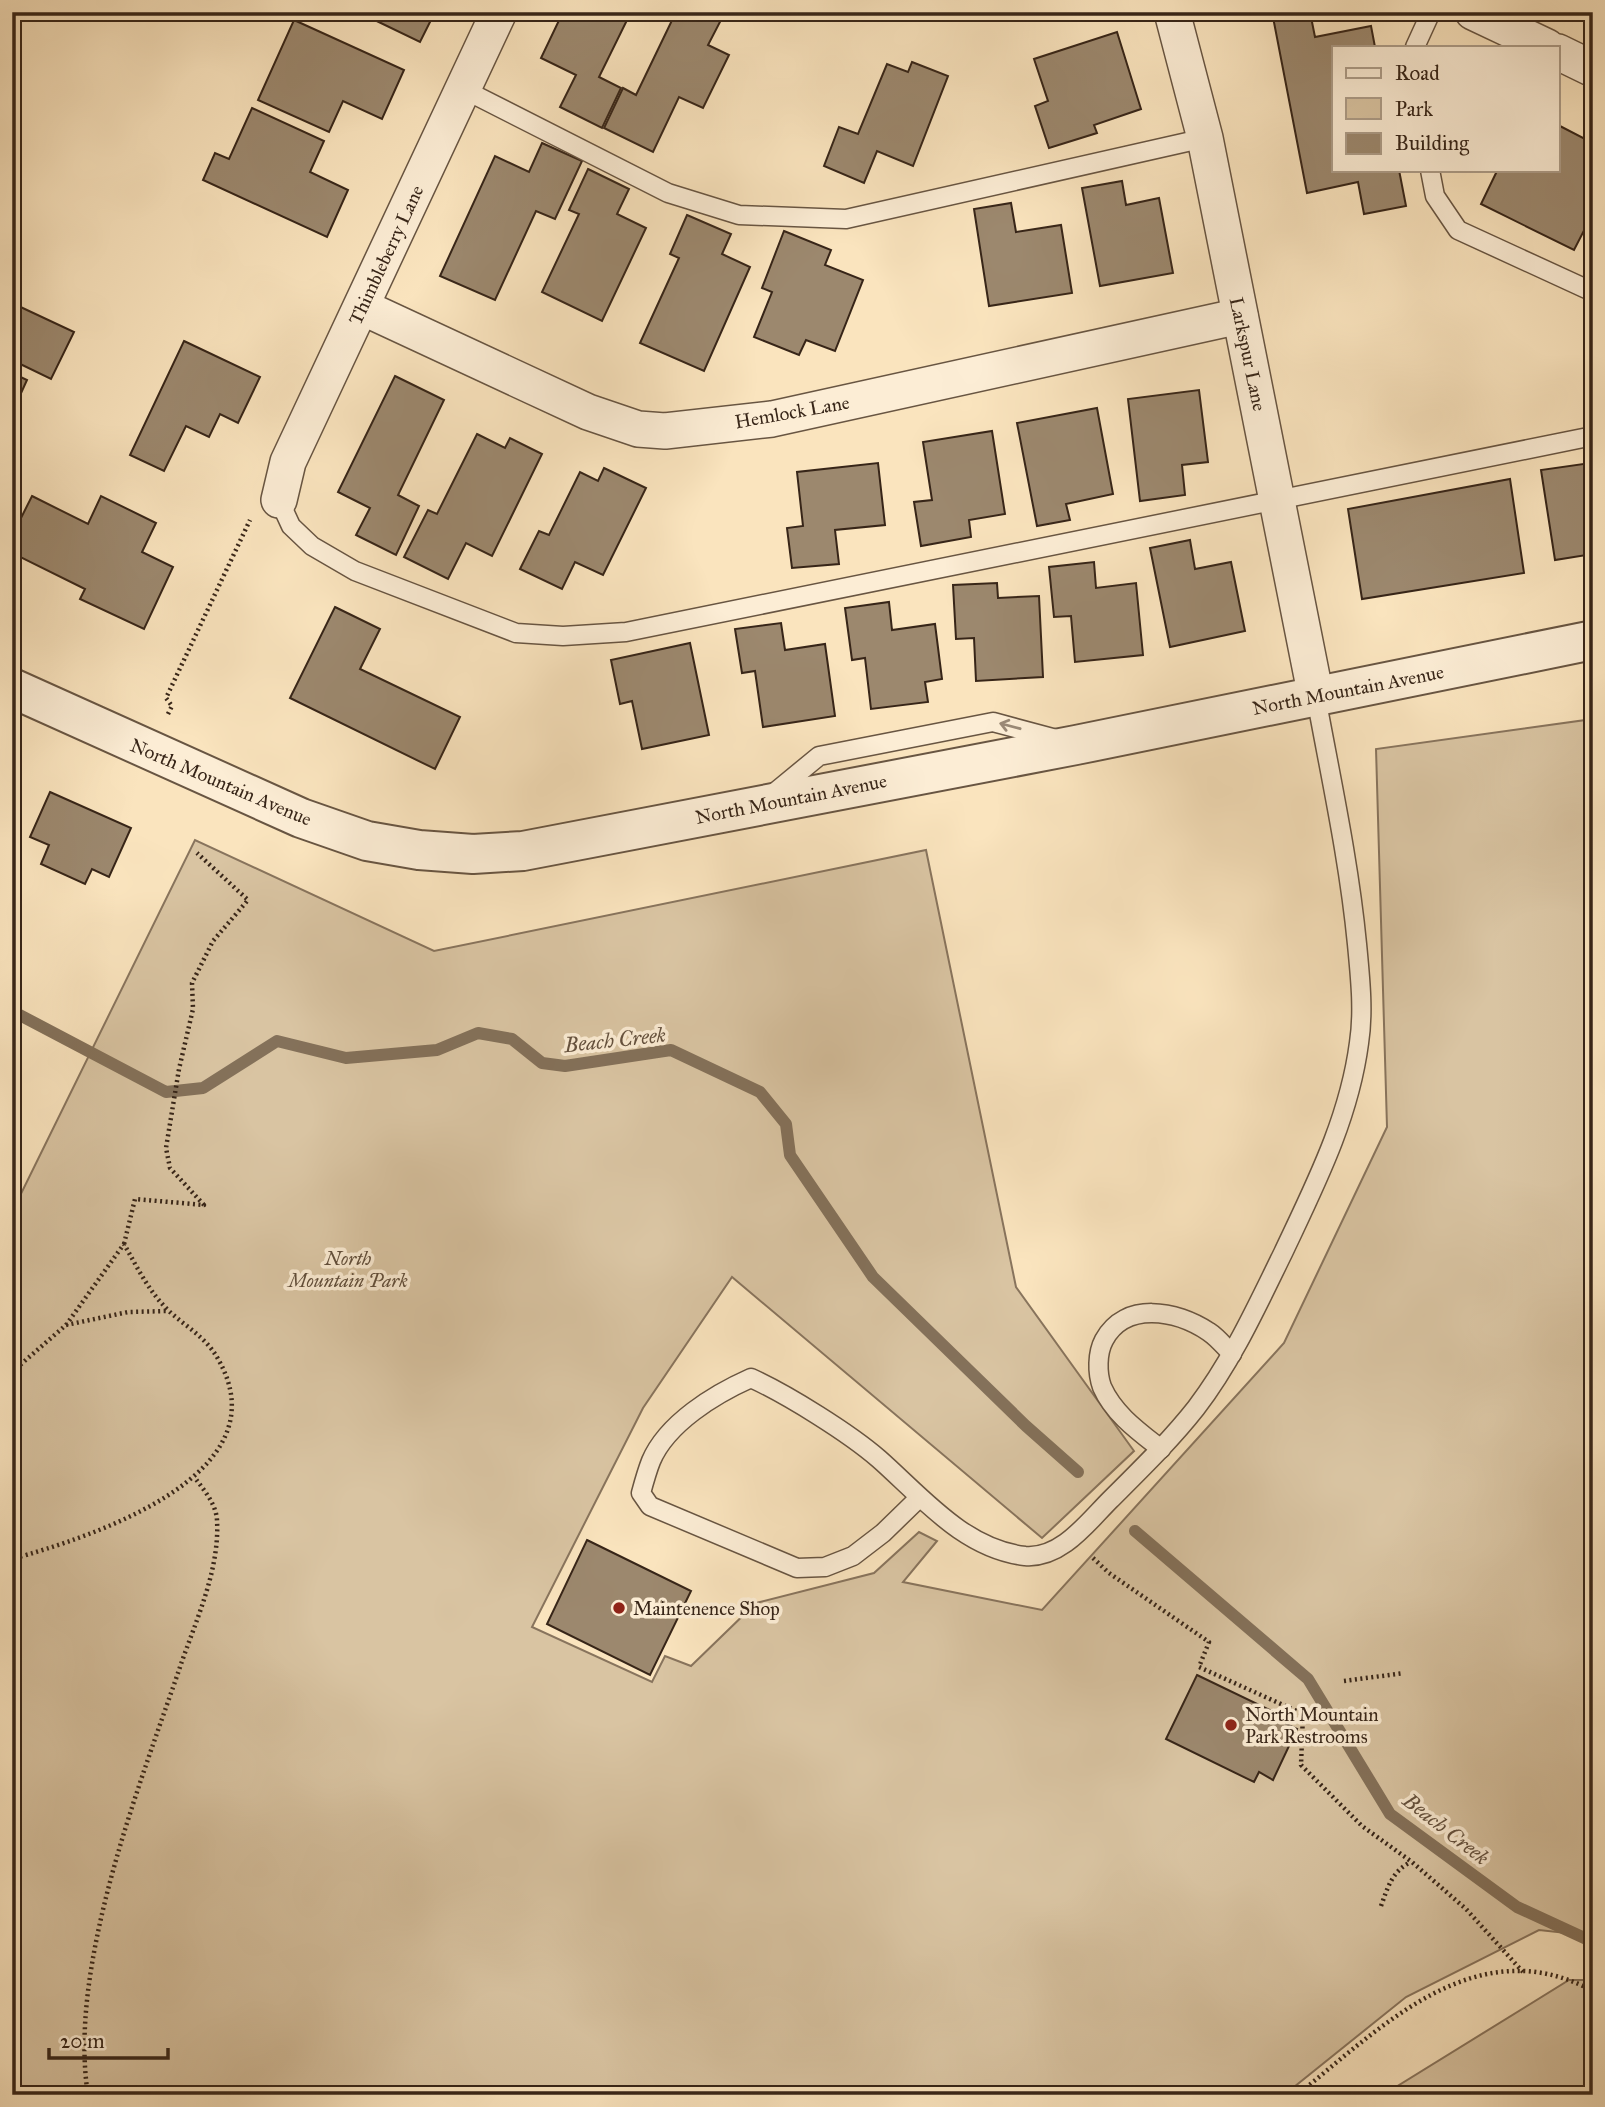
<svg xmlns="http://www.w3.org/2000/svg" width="1605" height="2107" font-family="'IM FELL Great Primer',serif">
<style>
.green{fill:#d9c4a2;stroke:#88745d;stroke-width:2}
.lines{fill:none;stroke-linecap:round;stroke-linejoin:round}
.stream{stroke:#84715a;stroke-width:12}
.building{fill:#9c886e;stroke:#372518;stroke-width:2}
.service-casing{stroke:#685542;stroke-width:21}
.minor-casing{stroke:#685542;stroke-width:38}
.tertiary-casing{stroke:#685542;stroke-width:42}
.path{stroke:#372518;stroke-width:4.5;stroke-dasharray:2 3.5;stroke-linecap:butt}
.service{stroke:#fcedd5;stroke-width:18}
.minor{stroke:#fcedd5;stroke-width:35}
.tertiary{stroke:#fcedd5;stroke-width:38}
.oneway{stroke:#9a8976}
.poi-dot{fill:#8f2418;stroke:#fcedd5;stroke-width:2.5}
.labels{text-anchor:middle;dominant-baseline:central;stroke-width:7;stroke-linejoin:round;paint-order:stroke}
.street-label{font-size:19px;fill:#372518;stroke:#fcedd5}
.park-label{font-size:19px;font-style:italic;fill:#604d3a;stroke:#fcedd5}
.poi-label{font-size:19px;fill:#372518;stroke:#fcedd5;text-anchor:start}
.water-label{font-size:21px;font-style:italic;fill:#64513e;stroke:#fcedd5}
</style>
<rect width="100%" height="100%" fill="#fae4be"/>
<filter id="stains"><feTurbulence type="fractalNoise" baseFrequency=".00286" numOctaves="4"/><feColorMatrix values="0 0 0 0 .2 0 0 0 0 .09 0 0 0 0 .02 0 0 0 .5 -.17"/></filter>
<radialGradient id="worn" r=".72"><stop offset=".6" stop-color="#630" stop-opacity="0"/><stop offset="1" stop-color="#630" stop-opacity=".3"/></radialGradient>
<g class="green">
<polygon points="1593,719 1593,1936 1539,1930 1406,1997 1284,2095 12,2095 12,1212 195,840 434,951 926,850 1016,1287 1134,1451 1042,1538 732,1277 643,1408 532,1627 652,1682 665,1656 691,1666 756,1603 874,1573 919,1532 937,1541 903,1582 1042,1610 1284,1343 1387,1127 1376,749"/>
<polygon points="1569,1980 1593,1980 1593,2095 1383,2095"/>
</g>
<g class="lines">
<g class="stream">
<polyline points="12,1011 166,1092 203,1088 277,1041 346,1058 437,1050 478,1033 512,1039 542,1063 565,1066 671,1050 760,1092 786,1124 790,1155 873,1277 1026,1426 1078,1472"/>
<polyline points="1135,1531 1308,1679 1390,1814 1517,1907 1593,1942"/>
</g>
</g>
<g class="building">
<polygon points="358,12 435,12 420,42"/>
<polygon points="563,12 631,12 599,77 621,88 602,128 560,107 576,75 541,58"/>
<polygon points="676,12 706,12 721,20 708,45 729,55 703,108 679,97 653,152 604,128 623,88 636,95"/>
<polygon points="1272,12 1310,12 1315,37 1371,26 1375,47 1334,47 1334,170 1399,170 1406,206 1364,214 1358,182 1307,193"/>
<polygon points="294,20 404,70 382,119 343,101 329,132 258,100"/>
<polygon points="1117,32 1141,109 1094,125 1097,133 1049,148 1035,106 1048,101 1034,59"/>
<polygon points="912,62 948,76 913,166 877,151 864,183 824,166 839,127 858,134 887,64 908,72"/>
<polygon points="252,108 324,141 310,172 348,190 327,237 203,180 215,153 229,159"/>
<polygon points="1558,125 1593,143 1593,213 1574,250 1481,204 1497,171 1494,170 1558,170"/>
<polygon points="542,143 582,161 555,219 536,211 495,300 440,276 495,156 529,172"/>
<polygon points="588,169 629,189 617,214 646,228 602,321 542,292 579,214 569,210"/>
<polygon points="1122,181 1126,205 1159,198 1173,273 1100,286 1082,188"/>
<polygon points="1011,203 1016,232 1061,225 1072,293 989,306 974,209"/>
<polygon points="687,215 731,234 722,254 750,267 704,371 640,343 679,258 670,254"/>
<polygon points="784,231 831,250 825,265 863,280 835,351 806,340 799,355 754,337 772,292 762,288"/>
<polygon points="12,303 74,332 51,379 12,360"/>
<polygon points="184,341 260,377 238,423 220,414 209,437 186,426 164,471 130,455"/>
<polygon points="12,373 27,380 12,413"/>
<polygon points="395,376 444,400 398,495 419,506 396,555 356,535 370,508 338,492"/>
<polygon points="1199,390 1208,462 1182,465 1185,495 1140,501 1128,399"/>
<polygon points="1097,408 1113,494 1066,504 1070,520 1037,526 1017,423"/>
<polygon points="992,431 1005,514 969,520 971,537 921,546 914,502 932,500 923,442"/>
<polygon points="477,434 505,448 510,438 542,454 492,556 466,543 448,579 404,557 428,510 437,514"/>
<polygon points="1591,459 1593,459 1593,554 1555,560 1541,470 1591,463"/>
<polygon points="878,463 885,525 835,530 839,564 792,568 787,528 803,526 797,472"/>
<polygon points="604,468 646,488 603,575 575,562 562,589 520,569 539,531 549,535 580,472 598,481"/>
<polygon points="1510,479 1524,573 1362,599 1348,509"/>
<polygon points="32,496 88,524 101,496 156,523 142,552 173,567 144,629 80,599 85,589 12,553 12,536"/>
<polygon points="1190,540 1195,569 1231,562 1245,631 1170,647 1150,548"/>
<polygon points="1094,562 1096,588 1136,583 1143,655 1075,662 1071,616 1054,617 1049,567"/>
<polygon points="997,583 998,598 1039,596 1043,677 976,681 974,638 956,639 953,585"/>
<polygon points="889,602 892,630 935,624 942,679 925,682 928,702 871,709 865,658 852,660 845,608"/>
<polygon points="335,607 380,629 360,669 460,717 435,769 290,698"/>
<polygon points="781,623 785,650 825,644 835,716 763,727 755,671 742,673 735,629"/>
<polygon points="690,643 709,735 642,749 632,701 620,704 611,660"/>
<polygon points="50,792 131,828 109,877 92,869 85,884 41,864 49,845 30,837"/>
<polygon points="587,1540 691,1591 650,1675 547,1624"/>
<polygon points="1197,1675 1282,1716 1280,1721 1297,1729 1273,1780 1259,1772 1254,1782 1166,1739"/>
</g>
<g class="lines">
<defs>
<g id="service">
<polyline points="1415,47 1431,12"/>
<polyline points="463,89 668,193 739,215 846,219 1205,138"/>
<polyline points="1430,170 1435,196 1458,230 1593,292"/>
<polyline points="279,500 291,526 312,546 355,571 516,633 563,636 626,632 1593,436"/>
<polyline points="774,793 819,756 993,722 1056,739"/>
<path d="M1161 1449C1138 1431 1114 1414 1102 1387 1097 1373 1097 1353 1104 1340 1125 1301 1176 1310 1209 1332 1217 1337 1225 1347 1232 1354"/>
<path d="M919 1498 883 1533 853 1556 825 1567 797 1568 650 1506 641 1493C644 1482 647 1471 651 1461 667 1423 715 1394 751 1378 788 1395 849 1433 879 1459 922 1497 964 1549 1025 1556 1061 1559 1088 1522 1110 1500 1140 1470 1170 1441 1196 1408 1232 1361 1257 1306 1283 1253 1315 1185 1349 1119 1359 1043 1364 1011 1360 976 1357 944 1349 861 1331 779 1316 697"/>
</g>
<g id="minor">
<polyline points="1172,12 1205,138 1316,697"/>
<polyline points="1473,12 1547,47"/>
<polyline points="1558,52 1593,69"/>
<polyline points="362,307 588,412 638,429 665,431 772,419 1240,316"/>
<polyline points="279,500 288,462 499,12"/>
</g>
<polyline id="tertiary" points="12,688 301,818 367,841 419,850 473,854 523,851 1076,745 1593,640"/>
</defs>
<use href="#service" class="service-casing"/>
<use href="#minor" class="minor-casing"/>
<use href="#tertiary" class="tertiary-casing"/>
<g class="path">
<polyline points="168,714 172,706 166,698 250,520"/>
<polyline points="124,1244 135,1199 204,1205 170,1168 166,1148 179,1069 193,1009 192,983 213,941 248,900 197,853"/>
<polyline points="66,1325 128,1312 168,1311"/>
<path d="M12 1372 66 1325 124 1244C137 1267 149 1292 169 1311 186 1327 206 1337 218 1359 285 1475 91 1537 12 1559"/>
<polyline points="1093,1558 1109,1573 1209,1642 1199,1667 1303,1714 1301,1765 1362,1826 1412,1862 1466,1909 1523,1972"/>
<polyline points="1344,1681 1404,1673"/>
<path d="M1381 1906C1388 1887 1392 1871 1411 1862"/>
<path d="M88 2095C68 1969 137 1792 178 1673 194 1624 220 1572 217 1520 216 1504 204 1490 195 1478"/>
<path d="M1297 2095C1382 2027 1476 1928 1593 1991"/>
</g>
<use href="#service" class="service"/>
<use href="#minor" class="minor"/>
<use href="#tertiary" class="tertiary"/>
</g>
<defs><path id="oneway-shaft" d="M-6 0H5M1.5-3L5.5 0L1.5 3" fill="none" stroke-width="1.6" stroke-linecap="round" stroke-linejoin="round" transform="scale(1.75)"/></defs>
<use class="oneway" href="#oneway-shaft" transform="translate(1010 726) rotate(-165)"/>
<g class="poi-dot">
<circle cx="619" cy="1608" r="7"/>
<circle cx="1231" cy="1725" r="7"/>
</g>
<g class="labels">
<g class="street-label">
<text transform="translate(386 255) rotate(-65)">Thimbleberry Lane</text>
<text transform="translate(1248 354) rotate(78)">Larkspur Lane</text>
<text transform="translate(792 412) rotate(-10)">Hemlock Lane</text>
<text transform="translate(1348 690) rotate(-11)">North Mountain Avenue</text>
<text transform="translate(221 782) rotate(23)">North Mountain Avenue</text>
<text transform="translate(791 799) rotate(-11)">North Mountain Avenue</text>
</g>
<g class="park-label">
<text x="348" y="1258">North<tspan x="348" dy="22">Mountain Park</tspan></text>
</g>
<g class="poi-label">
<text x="633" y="1608">Maintenence Shop</text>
<text x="1245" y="1714">North Mountain<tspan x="1245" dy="22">Park Restrooms</tspan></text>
</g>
<g class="water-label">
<text transform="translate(615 1040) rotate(-6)">Beach Creek</text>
<text transform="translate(1446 1829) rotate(38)">Beach Creek</text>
</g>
</g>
<rect width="1605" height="2107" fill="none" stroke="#fae4be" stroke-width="42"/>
<rect x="14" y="14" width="1577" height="2079" fill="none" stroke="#372518" stroke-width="3.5"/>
<rect x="21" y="21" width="1563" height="2065" fill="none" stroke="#372518" stroke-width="2"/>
<rect x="1332" y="46" width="228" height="126" fill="#fcedd5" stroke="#ad9d89" stroke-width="2"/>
<rect x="1346" y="68" width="35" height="10" fill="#fcedd5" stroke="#ad9d89" stroke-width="2"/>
<text x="1395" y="80" font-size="21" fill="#372518">Road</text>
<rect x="1346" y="98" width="35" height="21" fill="#d9c4a2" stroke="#ad9d89" stroke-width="2"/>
<text x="1395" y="116" font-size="21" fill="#372518">Park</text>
<rect x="1346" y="133" width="35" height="21" fill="#9c886e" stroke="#ad9d89" stroke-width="2"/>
<text x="1395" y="150" font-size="21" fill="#372518">Building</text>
<path d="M49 2048v10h119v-10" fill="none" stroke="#372518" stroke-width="3.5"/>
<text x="60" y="2048" font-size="21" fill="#372518" stroke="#fcedd5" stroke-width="5" paint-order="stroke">20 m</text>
<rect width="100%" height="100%" filter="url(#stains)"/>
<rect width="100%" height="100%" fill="url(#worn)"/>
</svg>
